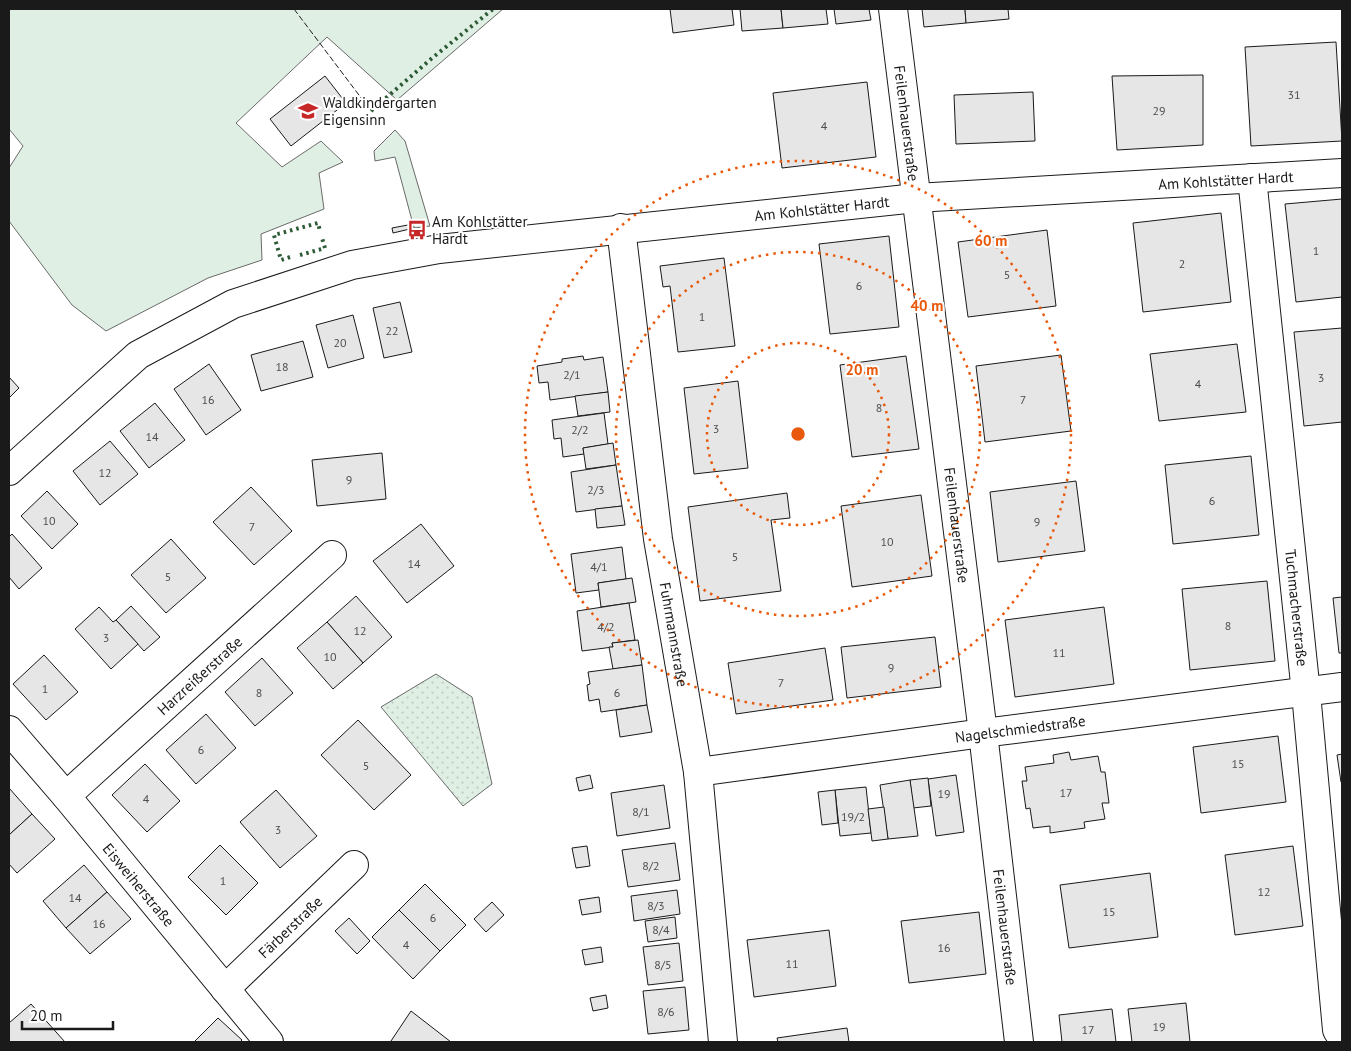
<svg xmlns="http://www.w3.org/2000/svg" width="1351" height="1051" font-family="'PT Sans',sans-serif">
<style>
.grass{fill:#e0efe3;stroke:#6a6a6a}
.park{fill:url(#park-dots);stroke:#6a6a6a}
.building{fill:#e6e6e6;stroke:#1a1a1a}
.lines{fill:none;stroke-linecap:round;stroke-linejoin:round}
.minor-casing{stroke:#1a1a1a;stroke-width:30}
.minor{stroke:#fff;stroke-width:28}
.hedge{stroke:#2b5a34;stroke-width:4;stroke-dasharray:2.5 4;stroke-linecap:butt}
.fence{stroke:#1a1a1a;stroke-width:1;stroke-dasharray:6 2.5;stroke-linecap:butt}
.ring{fill:none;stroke:#e8590c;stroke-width:2.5;stroke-dasharray:2.5 5}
.labels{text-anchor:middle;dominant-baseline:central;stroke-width:4;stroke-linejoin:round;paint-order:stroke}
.number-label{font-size:12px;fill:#4d4d4d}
.poi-label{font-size:15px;fill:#1a1a1a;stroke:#fff;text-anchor:start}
.street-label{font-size:15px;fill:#1a1a1a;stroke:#fff}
.centre{fill:#e8590c;stroke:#fff;stroke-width:2.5}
.ring-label{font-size:15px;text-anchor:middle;font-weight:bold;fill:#e8590c;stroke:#fff;stroke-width:4;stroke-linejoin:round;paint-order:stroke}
</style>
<defs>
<pattern id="park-dots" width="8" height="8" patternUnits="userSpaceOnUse" patternTransform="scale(1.25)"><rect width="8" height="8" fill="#e0efe3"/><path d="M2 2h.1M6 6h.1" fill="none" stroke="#c0ccc2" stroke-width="1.8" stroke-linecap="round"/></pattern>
</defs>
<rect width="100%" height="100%" fill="#fff"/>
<g class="grass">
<polygon points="9,9 503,9 397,100 327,37 236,123 282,167 321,141 343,162 319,173 324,209 261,234 262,260 208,278 106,331 72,305 9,221 9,168 23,146 9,129"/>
<polygon points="395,130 405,141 430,226 414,228 395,157 375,161 374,151"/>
</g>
<polygon class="park" points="436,674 472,697 492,784 463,806 381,707"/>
<g class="building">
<polygon points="670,9 732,9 734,25 673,33"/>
<polygon points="740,9 781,9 783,28 742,31"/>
<polygon points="781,9 826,9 828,24 783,28"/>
<polygon points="834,9 869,9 871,20 836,24"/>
<polygon points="922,9 965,9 966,23 924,27"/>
<polygon points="965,9 1008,9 1009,19 966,23"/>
<polygon points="1336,42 1342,141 1251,146 1245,47"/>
<polygon points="1203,75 1203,145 1117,150 1112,76"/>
<polygon points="325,76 346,103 291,146 270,119"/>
<polygon points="867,82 876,157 782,168 773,93"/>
<polygon points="1033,92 1035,141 956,144 954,95"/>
<polygon points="1342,199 1342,297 1296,302 1285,204"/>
<polygon points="1221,213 1231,302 1143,312 1133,223"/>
<polygon points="413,224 414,228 393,233 392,228"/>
<polygon points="1047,230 1056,306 968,317 958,242"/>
<polygon points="889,236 899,327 830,334 819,244"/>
<polygon points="724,258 735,346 678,352 670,286 663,287 660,266"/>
<polygon points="400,302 412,352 384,358 373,308"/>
<polygon points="353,315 364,358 328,368 316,325"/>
<polygon points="1342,328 1342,422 1304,426 1294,332"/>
<polygon points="303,341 313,377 261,391 251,355"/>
<polygon points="1237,344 1246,412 1159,421 1150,354"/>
<polygon points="1061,355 1071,431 985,442 976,366"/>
<polygon points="583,356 584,360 603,357 608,392 550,400 548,382 539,383 537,366 562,362 562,359"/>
<polygon points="906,356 919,449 852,457 840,365"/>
<polygon points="209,364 241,410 206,435 174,389"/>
<polygon points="9,377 19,388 9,398"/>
<polygon points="738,381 748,468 694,474 684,388"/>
<polygon points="608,392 610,412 578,416 575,396"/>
<polygon points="155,403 185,440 149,468 120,431"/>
<polygon points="604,413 608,444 583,448 584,454 563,457 561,438 554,439 552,420"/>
<polygon points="110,441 138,474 100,505 73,471"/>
<polygon points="613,443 616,465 586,469 583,448"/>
<polygon points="382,453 386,499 317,506 312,460"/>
<polygon points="1251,456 1259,535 1173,544 1165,465"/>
<polygon points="616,465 622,506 576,512 571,472"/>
<polygon points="1076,481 1085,551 998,562 990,492"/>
<polygon points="251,487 292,531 254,565 213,522"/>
<polygon points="47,491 78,524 52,549 21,516"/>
<polygon points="787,493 790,518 771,520 781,591 700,601 688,507"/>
<polygon points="921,495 932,576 852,587 841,506"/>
<polygon points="622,506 625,525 597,528 595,509"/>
<polygon points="421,524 454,566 407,603 373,561"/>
<polygon points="12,534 42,568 19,589 9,577 9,537"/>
<polygon points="171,539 206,578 166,613 131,575"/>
<polygon points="622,547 626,579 598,583 599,590 576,593 571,554"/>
<polygon points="632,578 636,602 601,607 598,583"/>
<polygon points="1267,581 1275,661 1190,670 1182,589"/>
<polygon points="356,596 392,637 363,663 327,622"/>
<polygon points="1342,597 1342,653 1339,653 1333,598"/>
<polygon points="629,603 635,640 612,643 613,647 582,651 577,611"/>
<polygon points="131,606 160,637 144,651 116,620"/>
<polygon points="99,607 113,622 116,620 138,644 111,669 75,629"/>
<polygon points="1104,607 1114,684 1015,697 1005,620"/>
<polygon points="327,622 363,663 333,689 297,648"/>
<polygon points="935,637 941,687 847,698 841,647"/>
<polygon points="638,640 642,665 613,669 609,647 613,647 612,643"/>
<polygon points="825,648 833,700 736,714 728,663"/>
<polygon points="44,655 78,692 46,720 13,684"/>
<polygon points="262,658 293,693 255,726 225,692"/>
<polygon points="642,665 647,705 601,712 599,699 589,701 587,685 590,684 588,672"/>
<polygon points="647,705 652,732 620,737 616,710"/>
<polygon points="206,714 236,748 196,784 166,750"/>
<polygon points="358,720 411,775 374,810 321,755"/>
<polygon points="1278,736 1286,802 1201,813 1193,747"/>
<polygon points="1069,752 1071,760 1098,756 1101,772 1105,772 1109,803 1102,803 1105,819 1084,822 1085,828 1050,833 1050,826 1033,828 1030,808 1026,809 1022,781 1027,781 1025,767 1054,763 1053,755"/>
<polygon points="1342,754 1342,782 1341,782 1337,755"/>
<polygon points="145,764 180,801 147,832 112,795"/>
<polygon points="590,775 593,788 579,791 576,778"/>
<polygon points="956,775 964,832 936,836 928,779"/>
<polygon points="928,778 931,806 913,808 910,780"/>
<polygon points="910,780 918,836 888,839 880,785"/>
<polygon points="664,785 670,828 617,836 611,793"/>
<polygon points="866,787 871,833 840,836 835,790"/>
<polygon points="9,788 32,814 9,835"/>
<polygon points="276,790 317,836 280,868 240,822"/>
<polygon points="835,790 838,823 822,825 818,792"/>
<polygon points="884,807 888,839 872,841 868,809"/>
<polygon points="32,814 55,839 17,873 9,864 9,835"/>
<polygon points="675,843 680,880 628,887 622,850"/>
<polygon points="220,845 258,883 226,915 188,877"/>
<polygon points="587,846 590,866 576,868 572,848"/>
<polygon points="1293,846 1303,926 1235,935 1225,855"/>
<polygon points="84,865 107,892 66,928 43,901"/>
<polygon points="1150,873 1158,937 1069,948 1060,885"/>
<polygon points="425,884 466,925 440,951 399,910"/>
<polygon points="677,890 680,914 634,921 631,896"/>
<polygon points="107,892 131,919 90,954 66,928"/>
<polygon points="599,897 601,912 582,915 579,900"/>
<polygon points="492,902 504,915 486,932 474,919"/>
<polygon points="399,910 440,951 413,979 372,937"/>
<polygon points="979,912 986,974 909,983 901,921"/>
<polygon points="675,917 677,938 648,942 645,921"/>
<polygon points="349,918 370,941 357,954 335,931"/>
<polygon points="829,930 836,986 754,997 747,940"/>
<polygon points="679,943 683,981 648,985 643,947"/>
<polygon points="601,947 603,962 585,965 582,950"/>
<polygon points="685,987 689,1030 648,1034 643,991"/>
<polygon points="606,995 608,1008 593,1011 590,998"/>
<polygon points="1186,1003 1190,1042 1132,1042 1128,1009"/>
<polygon points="31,1004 65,1042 9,1042 9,1023"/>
<polygon points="1112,1009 1116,1042 1062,1042 1059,1015"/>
<polygon points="411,1011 451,1042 392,1042 391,1041"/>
<polygon points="218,1018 242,1040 240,1042 194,1042"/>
<polygon points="847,1028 849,1042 778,1042 777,1038"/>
</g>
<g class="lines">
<defs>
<g id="minor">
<path id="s1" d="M893 9 983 733 1019 1042"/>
<path id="s2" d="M1252 178 1306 693 1337 1030 1342 1038"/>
<path id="s3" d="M621 228 658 539 698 772 723 1042"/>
<path id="s4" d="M9 471 138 355 233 304 352 265 439 249 916 198 1342 173"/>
<path id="s5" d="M9 730 66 796 269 1042"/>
<path id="s6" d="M698 772 983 733 1342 687"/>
<path id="s7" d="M66 796 332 555"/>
<path id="s8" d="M225 989 354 865"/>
</g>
</defs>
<use href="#minor" class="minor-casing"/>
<use href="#minor" class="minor"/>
<g class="hedge">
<polyline points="371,111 431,59 493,9"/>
<polyline points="300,255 325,248 322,238"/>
<polyline points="290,257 281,260 274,235 318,223 320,231"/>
</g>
<polyline class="fence" points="294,9 371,111"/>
</g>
<g class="ring">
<circle cx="798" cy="434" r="91"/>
<circle cx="798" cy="434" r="182"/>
<circle cx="798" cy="434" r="273"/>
</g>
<defs>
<symbol id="school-bare" viewBox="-9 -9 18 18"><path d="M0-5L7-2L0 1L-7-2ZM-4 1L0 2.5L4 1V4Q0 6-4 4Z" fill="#c62828" stroke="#fff" stroke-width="2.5" paint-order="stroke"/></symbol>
<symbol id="bus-bare" viewBox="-9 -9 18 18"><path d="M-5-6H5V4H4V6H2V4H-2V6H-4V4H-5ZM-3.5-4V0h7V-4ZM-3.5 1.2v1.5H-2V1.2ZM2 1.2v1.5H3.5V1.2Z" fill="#c62828" stroke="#fff" stroke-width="2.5" paint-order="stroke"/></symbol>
</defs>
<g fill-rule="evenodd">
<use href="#school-bare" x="294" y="97" width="28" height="28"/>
<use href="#bus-bare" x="403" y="216" width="28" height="28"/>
</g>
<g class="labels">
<g class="number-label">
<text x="1294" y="94">31</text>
<text x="1159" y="110">29</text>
<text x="824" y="125">4</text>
<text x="1316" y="250">1</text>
<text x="1182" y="263">2</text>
<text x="1007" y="274">5</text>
<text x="859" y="285">6</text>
<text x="702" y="316">1</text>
<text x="392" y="330">22</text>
<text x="340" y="342">20</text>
<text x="282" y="366">18</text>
<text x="572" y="374">2/1</text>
<text x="1321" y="377">3</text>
<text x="1198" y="383">4</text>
<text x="208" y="399">16</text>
<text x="1023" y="399">7</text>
<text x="879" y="407">8</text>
<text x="716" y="428">3</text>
<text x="580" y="429">2/2</text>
<text x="152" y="436">14</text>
<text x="105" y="472">12</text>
<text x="349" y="479">9</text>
<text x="596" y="489">2/3</text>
<text x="1212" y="500">6</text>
<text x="49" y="520">10</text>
<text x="1037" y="521">9</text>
<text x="252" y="526">7</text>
<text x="887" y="541">10</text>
<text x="735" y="556">5</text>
<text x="414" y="563">14</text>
<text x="599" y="566">4/1</text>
<text x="168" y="576">5</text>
<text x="1228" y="625">8</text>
<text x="606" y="626">4/2</text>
<text x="360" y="630">12</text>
<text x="106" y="637">3</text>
<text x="1059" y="652">11</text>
<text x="330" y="656">10</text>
<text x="891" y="667">9</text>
<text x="781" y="682">7</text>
<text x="45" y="688">1</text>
<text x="259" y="692">8</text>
<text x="617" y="692">6</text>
<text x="201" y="749">6</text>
<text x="1238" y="763">15</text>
<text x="366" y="765">5</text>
<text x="1066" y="792">17</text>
<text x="944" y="793">19</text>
<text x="146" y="798">4</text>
<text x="641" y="811">8/1</text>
<text x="853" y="816">19/2</text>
<text x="278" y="829">3</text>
<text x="651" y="865">8/2</text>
<text x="223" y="880">1</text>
<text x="1264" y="891">12</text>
<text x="75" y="897">14</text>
<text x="656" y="905">8/3</text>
<text x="1109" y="911">15</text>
<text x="433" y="917">6</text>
<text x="99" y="923">16</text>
<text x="661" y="929">8/4</text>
<text x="406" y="944">4</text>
<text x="944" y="947">16</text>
<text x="792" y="963">11</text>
<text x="663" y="964">8/5</text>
<text x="666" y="1011">8/6</text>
<text x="1159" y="1026">19</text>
<text x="1088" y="1029">17</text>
</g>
<g class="poi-label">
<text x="323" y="102">Waldkindergarten<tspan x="323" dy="17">Eigensinn</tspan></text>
<text x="432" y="221">Am Kohlstätter<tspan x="432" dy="17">Hardt</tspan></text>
</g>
<g class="street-label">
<text stroke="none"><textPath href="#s1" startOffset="115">Feilenhauerstraße</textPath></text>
<text stroke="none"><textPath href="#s4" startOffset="1285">Am Kohlstätter Hardt</textPath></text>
<text stroke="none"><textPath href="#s4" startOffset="880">Am Kohlstätter Hardt</textPath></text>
<text stroke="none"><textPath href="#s1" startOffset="520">Feilenhauerstraße</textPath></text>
<text stroke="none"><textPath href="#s2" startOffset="432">Tuchmacherstraße</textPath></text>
<text stroke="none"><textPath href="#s3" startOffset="410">Fuhrmannstraße</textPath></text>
<text stroke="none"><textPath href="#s7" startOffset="180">Harzreißerstraße</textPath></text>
<text stroke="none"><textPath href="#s6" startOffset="325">Nagelschmiedstraße</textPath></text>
<text stroke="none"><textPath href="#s5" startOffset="202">Eisweiherstraße</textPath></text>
<text stroke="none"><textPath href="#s8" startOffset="90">Färberstraße</textPath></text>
<text stroke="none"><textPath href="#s1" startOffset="925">Feilenhauerstraße</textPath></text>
</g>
</g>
<circle cx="798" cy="434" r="8" class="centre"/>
<g class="ring-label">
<text x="991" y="246">60 m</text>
<text x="927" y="311">40 m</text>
<text x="862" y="375">20 m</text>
</g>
<rect width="1351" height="1051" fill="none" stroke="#1a1a1a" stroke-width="20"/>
<path d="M22 1021v8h91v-8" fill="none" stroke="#1a1a1a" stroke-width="2.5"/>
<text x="30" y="1021" font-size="15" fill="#1a1a1a" stroke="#ffffff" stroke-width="4" paint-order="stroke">20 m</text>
</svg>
